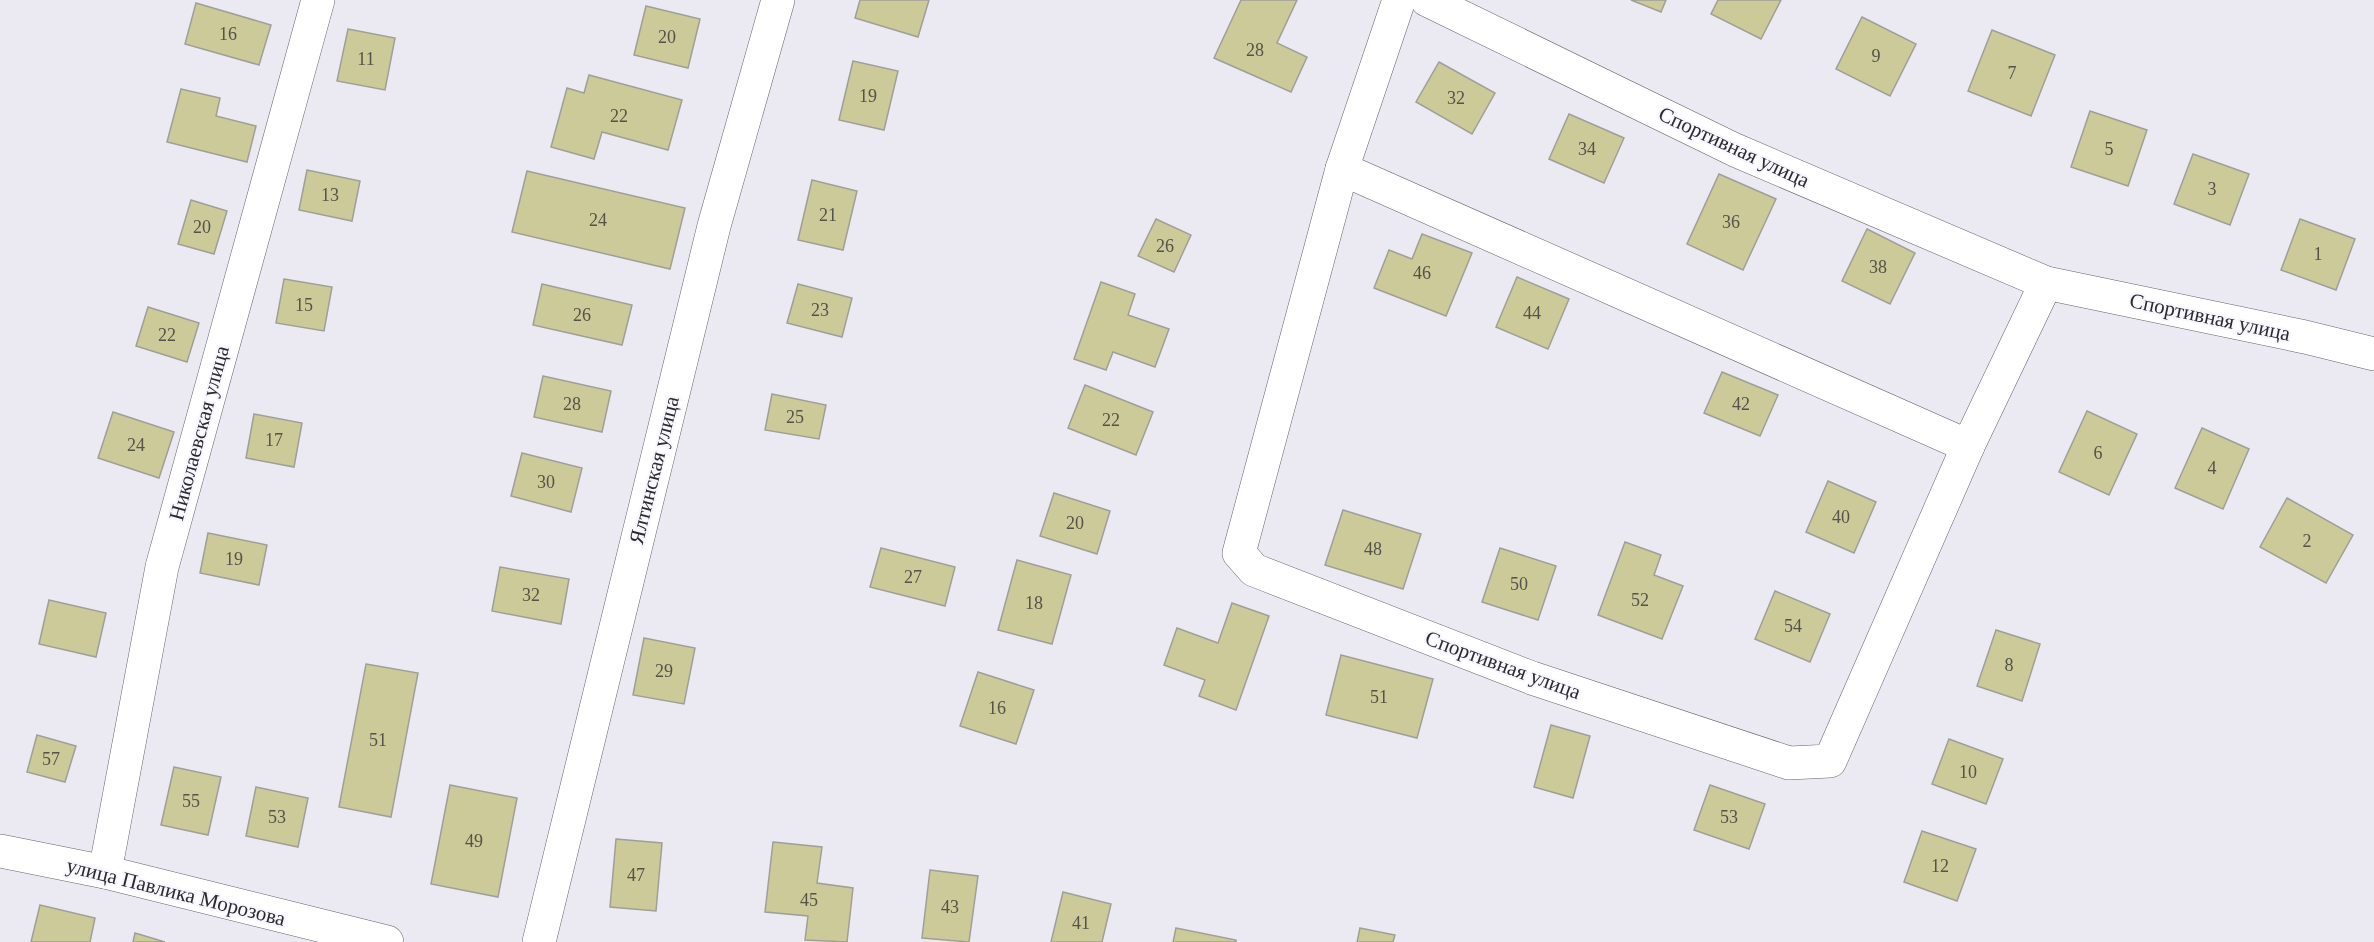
<svg xmlns="http://www.w3.org/2000/svg" width="2374" height="942" font-family="'Times New Roman',serif">
<style>
.building{fill:#ccca99;stroke:#a09f97;stroke-width:1.5}
.lines{fill:none;stroke-linecap:round;stroke-linejoin:round}
.minor-casing{stroke:#64636b;stroke-width:34}
.minor{stroke:#fff;stroke-width:33}
.labels{text-anchor:middle;dominant-baseline:central;stroke-width:4.5;stroke-linejoin:round;paint-order:stroke}
.number-label{font-size:18px;fill:#535349}
.street-label{font-size:21px;fill:#2b2b2e;stroke:#f8f7ff}
</style>
<rect width="100%" height="100%" fill="#ebeaf3"/>
<g class="building">
<polygon points="860,0 929,0 918,37 855,18"/>
<polygon points="1241,0 1297,0 1277,43 1307,57 1291,92 1214,58"/>
<polygon points="1631,0 1666,0 1661,12"/>
<polygon points="1718,0 1781,0 1761,39 1711,14"/>
<polygon points="196,3 271,25 259,65 185,44"/>
<polygon points="646,6 700,19 688,68 634,55"/>
<polygon points="1862,17 1916,44 1890,96 1836,69"/>
<polygon points="348,29 395,38 385,90 337,81"/>
<polygon points="1992,30 2055,55 2031,116 1968,91"/>
<polygon points="853,61 898,71 884,130 839,120"/>
<polygon points="1439,62 1495,93 1472,134 1416,102"/>
<polygon points="589,75 682,100 668,150 602,132 594,159 551,147 567,88 584,93"/>
<polygon points="181,89 220,98 216,116 256,126 247,162 167,142"/>
<polygon points="2090,111 2147,130 2128,186 2071,167"/>
<polygon points="1569,114 1624,138 1604,183 1549,159"/>
<polygon points="2193,154 2249,174 2230,225 2174,204"/>
<polygon points="307,170 360,181 352,221 299,210"/>
<polygon points="527,171 685,208 670,269 512,232"/>
<polygon points="1719,174 1776,199 1743,270 1687,244"/>
<polygon points="812,180 857,191 843,250 798,240"/>
<polygon points="191,200 227,211 214,254 178,244"/>
<polygon points="1156,219 1191,235 1174,272 1138,256"/>
<polygon points="2300,219 2355,239 2336,290 2281,270"/>
<polygon points="1867,229 1915,253 1890,304 1842,281"/>
<polygon points="1422,234 1472,253 1446,316 1374,288 1389,250 1412,259"/>
<polygon points="1517,277 1569,299 1548,349 1496,327"/>
<polygon points="284,279 332,287 324,331 276,323"/>
<polygon points="1101,282 1135,294 1128,315 1169,329 1155,367 1113,352 1106,370 1074,359"/>
<polygon points="542,284 632,305 622,345 533,325"/>
<polygon points="798,284 852,298 842,337 787,323"/>
<polygon points="148,307 199,323 187,362 136,346"/>
<polygon points="1722,372 1778,395 1760,436 1704,413"/>
<polygon points="543,376 611,391 602,432 534,417"/>
<polygon points="1085,385 1153,412 1136,455 1068,428"/>
<polygon points="772,394 826,405 819,439 765,430"/>
<polygon points="2087,411 2137,434 2109,495 2059,472"/>
<polygon points="113,412 174,432 159,478 98,458"/>
<polygon points="254,414 302,423 294,467 246,458"/>
<polygon points="2202,428 2249,449 2223,509 2175,488"/>
<polygon points="522,453 582,468 571,512 511,496"/>
<polygon points="1828,481 1876,502 1854,553 1806,532"/>
<polygon points="1054,493 1110,511 1097,554 1040,536"/>
<polygon points="2287,498 2353,535 2326,583 2260,547"/>
<polygon points="1343,510 1421,534 1403,589 1325,565"/>
<polygon points="208,533 267,545 259,585 200,573"/>
<polygon points="1625,542 1661,555 1654,575 1683,586 1662,639 1598,615"/>
<polygon points="881,548 955,567 945,606 870,587"/>
<polygon points="1500,548 1556,566 1538,620 1482,602"/>
<polygon points="1017,560 1071,575 1052,644 998,630"/>
<polygon points="500,567 569,579 561,624 492,611"/>
<polygon points="1775,591 1830,614 1810,662 1755,639"/>
<polygon points="49,600 106,613 96,657 39,644"/>
<polygon points="1232,603 1269,616 1236,710 1199,696 1205,680 1164,665 1177,628 1218,643"/>
<polygon points="1996,630 2040,644 2022,701 1977,686"/>
<polygon points="644,638 695,648 684,704 633,695"/>
<polygon points="1341,655 1433,679 1417,738 1326,715"/>
<polygon points="366,664 418,673 391,817 339,807"/>
<polygon points="978,672 1034,690 1016,744 960,726"/>
<polygon points="1551,725 1590,736 1573,798 1534,787"/>
<polygon points="37,735 76,746 65,782 27,772"/>
<polygon points="1949,739 2003,759 1986,804 1932,784"/>
<polygon points="174,767 221,777 208,835 161,825"/>
<polygon points="450,785 517,798 498,897 431,884"/>
<polygon points="1710,785 1765,804 1749,849 1694,830"/>
<polygon points="256,787 308,798 298,847 246,836"/>
<polygon points="1922,831 1976,849 1957,901 1904,882"/>
<polygon points="616,839 662,843 656,911 610,907"/>
<polygon points="773,842 822,847 817,883 853,888 847,942 805,940 808,916 765,912"/>
<polygon points="930,870 978,876 969,942 922,938"/>
<polygon points="1063,892 1111,904 1102,942 1051,942"/>
<polygon points="40,905 95,918 90,942 31,942"/>
<polygon points="1176,928 1236,940 1236,942 1173,942"/>
<polygon points="1360,928 1395,935 1393,942 1357,942"/>
<polygon points="135,933 165,942 133,942"/>
</g>
<g class="lines">
<defs>
<g id="minor">
<polyline points="1399,0 1342,169 1239,553 1254,570 1532,678 1789,763 1830,761 1968,446 2046,283"/>
<polyline points="1427,0 1735,150 2046,283 2305,337 2374,354"/>
<polyline points="1342,169 1968,446"/>
<polyline points="0,851 105,872 387,942"/>
<polyline points="105,872 162,567 318,0"/>
<polyline points="539,942 714,226 778,0"/>
</g>
</defs>
<use href="#minor" class="minor-casing"/>
<use href="#minor" class="minor"/>
</g>
<g class="labels">
<g class="number-label">
<text x="228" y="34">16</text>
<text x="667" y="37">20</text>
<text x="1255" y="50">28</text>
<text x="1876" y="56">9</text>
<text x="366" y="59">11</text>
<text x="2012" y="73">7</text>
<text x="868" y="96">19</text>
<text x="1456" y="98">32</text>
<text x="619" y="116">22</text>
<text x="1587" y="149">34</text>
<text x="2109" y="149">5</text>
<text x="2212" y="189">3</text>
<text x="330" y="195">13</text>
<text x="828" y="215">21</text>
<text x="598" y="220">24</text>
<text x="1731" y="222">36</text>
<text x="202" y="227">20</text>
<text x="1165" y="246">26</text>
<text x="2318" y="254">1</text>
<text x="1878" y="267">38</text>
<text x="1422" y="273">46</text>
<text x="304" y="305">15</text>
<text x="820" y="310">23</text>
<text x="1532" y="313">44</text>
<text x="582" y="315">26</text>
<text x="167" y="335">22</text>
<text x="572" y="404">28</text>
<text x="1741" y="404">42</text>
<text x="795" y="417">25</text>
<text x="1111" y="420">22</text>
<text x="274" y="440">17</text>
<text x="136" y="445">24</text>
<text x="2098" y="453">6</text>
<text x="2212" y="468">4</text>
<text x="546" y="482">30</text>
<text x="1841" y="517">40</text>
<text x="1075" y="523">20</text>
<text x="2307" y="541">2</text>
<text x="1373" y="549">48</text>
<text x="234" y="559">19</text>
<text x="913" y="577">27</text>
<text x="1519" y="584">50</text>
<text x="531" y="595">32</text>
<text x="1640" y="600">52</text>
<text x="1034" y="603">18</text>
<text x="1793" y="626">54</text>
<text x="2009" y="665">8</text>
<text x="664" y="671">29</text>
<text x="1379" y="697">51</text>
<text x="997" y="708">16</text>
<text x="378" y="740">51</text>
<text x="51" y="759">57</text>
<text x="1968" y="772">10</text>
<text x="191" y="801">55</text>
<text x="277" y="817">53</text>
<text x="1729" y="817">53</text>
<text x="474" y="841">49</text>
<text x="1940" y="866">12</text>
<text x="636" y="875">47</text>
<text x="809" y="900">45</text>
<text x="950" y="907">43</text>
<text x="1081" y="923">41</text>
</g>
<g class="street-label">
<text transform="translate(1734 147) rotate(25)">Спортивная улица</text>
<text transform="translate(2210 317) rotate(12)">Спортивная улица</text>
<text transform="translate(199 433) rotate(-75)">Николаевская улица</text>
<text transform="translate(654 470) rotate(-76)">Ялтинская улица</text>
<text transform="translate(1503 665) rotate(20)">Спортивная улица</text>
<text transform="translate(176 892) rotate(14)">улица Павлика Морозова</text>
</g>
</g>
</svg>
